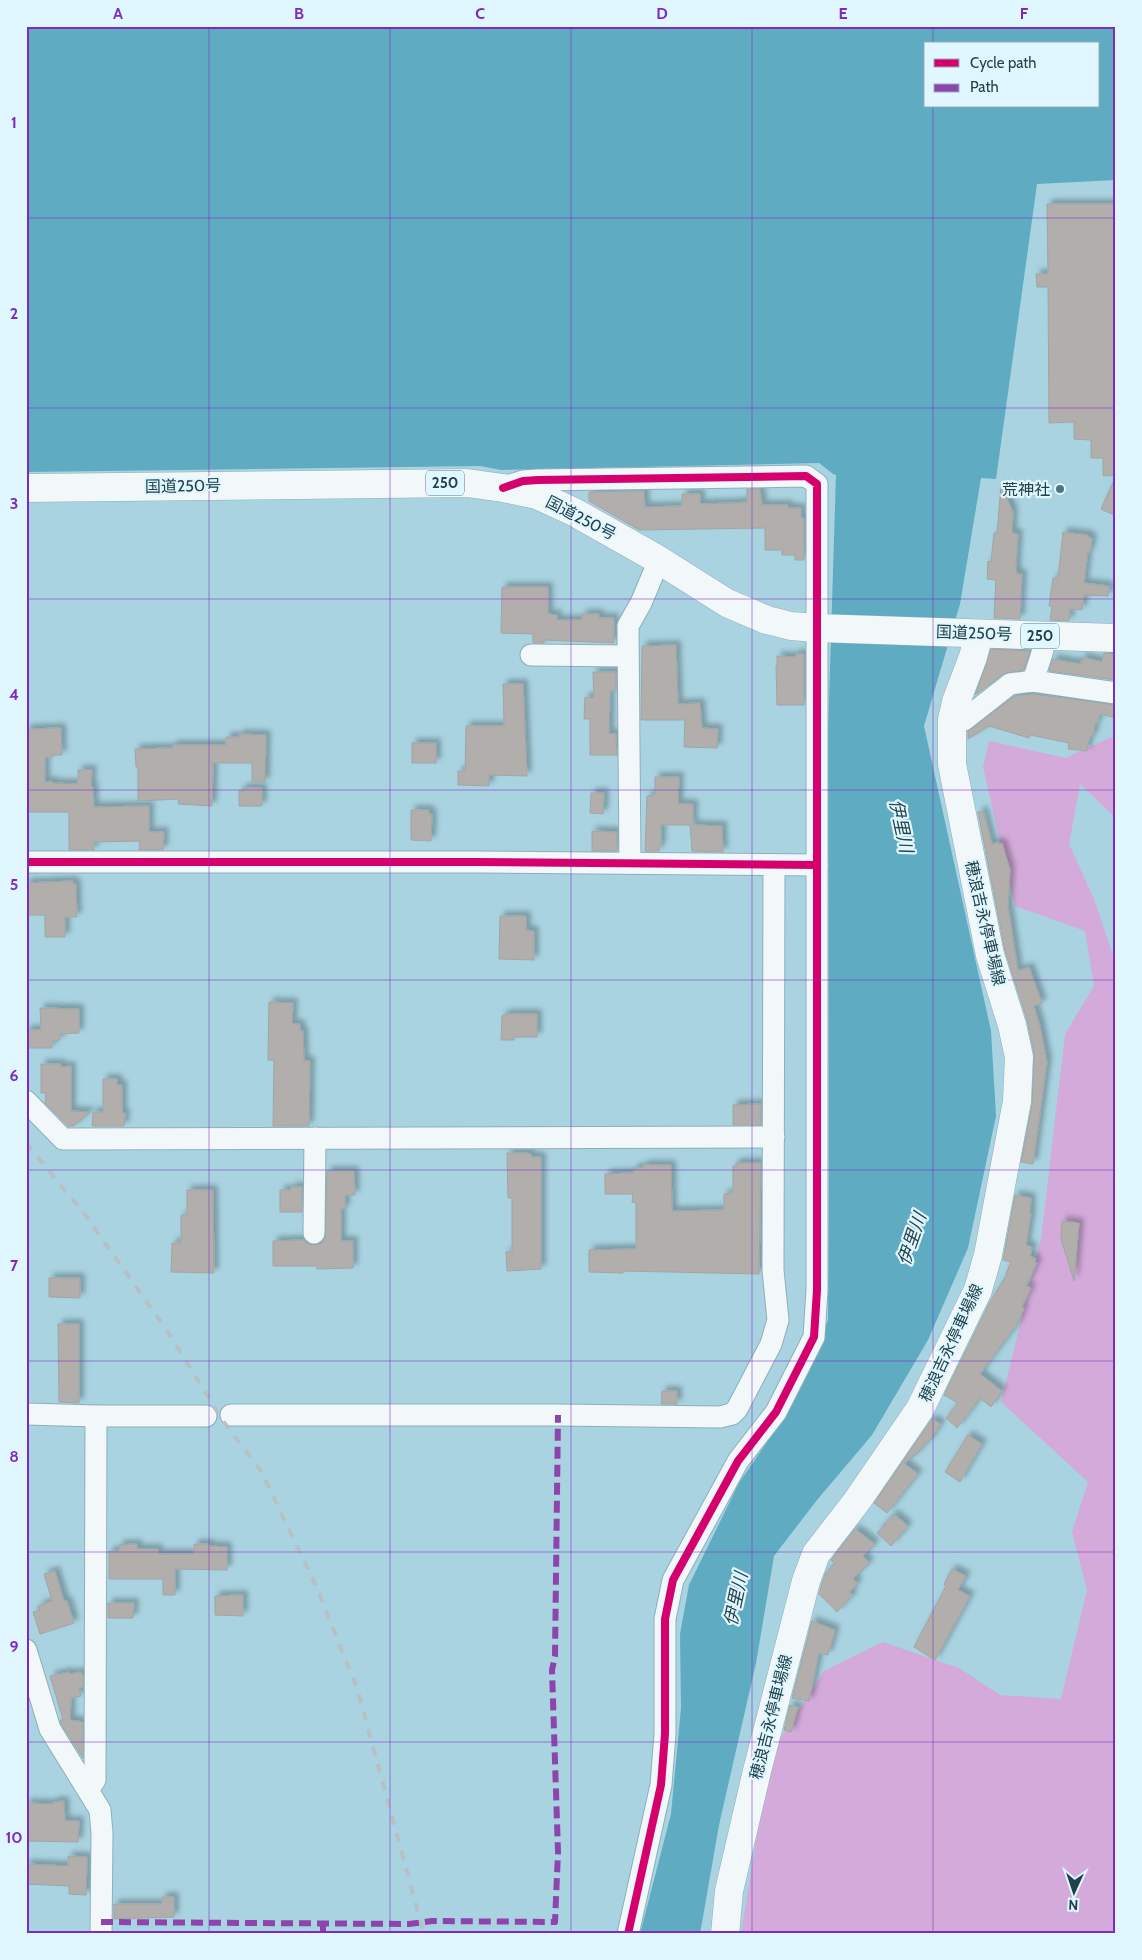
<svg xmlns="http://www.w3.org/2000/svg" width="1142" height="1960" font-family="Cabin,'Noto Sans JP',sans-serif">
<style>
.green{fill:#d3aad9}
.water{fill:#5eabc2;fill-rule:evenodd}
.building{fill:#b1aeab;stroke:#9fa6a8;filter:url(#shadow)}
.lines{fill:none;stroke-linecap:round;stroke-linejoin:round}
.minor-casing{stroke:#8dafba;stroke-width:23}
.major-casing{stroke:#8dafba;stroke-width:29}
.highway-casing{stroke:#8dafba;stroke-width:29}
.minor{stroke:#f2f8fa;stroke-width:21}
.major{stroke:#f2f8fa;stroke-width:28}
.highway{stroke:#f2f8fa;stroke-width:28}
.rail{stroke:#b6c1c6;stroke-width:4;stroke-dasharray:9 9;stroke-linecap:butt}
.quiet{stroke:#8e44ad;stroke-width:6;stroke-dasharray:12 6;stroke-linecap:butt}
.cycleway-casing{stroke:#e1f7ff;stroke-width:11}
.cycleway{stroke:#d6006c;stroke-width:8}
.grid{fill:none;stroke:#7b2cbf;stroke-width:1;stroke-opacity:0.55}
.poi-dot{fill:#507380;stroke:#e1f7ff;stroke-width:2}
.labels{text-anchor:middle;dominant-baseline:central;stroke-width:4.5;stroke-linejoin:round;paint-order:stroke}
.shield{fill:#e1f7ff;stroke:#5a7781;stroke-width:1}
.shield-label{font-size:15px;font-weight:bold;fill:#20404b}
.street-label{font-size:16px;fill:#20404b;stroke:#e1f7ff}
.poi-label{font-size:16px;fill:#20404b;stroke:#e1f7ff;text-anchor:end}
.water-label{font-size:18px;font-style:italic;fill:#27434c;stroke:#e1f7ff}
.neatline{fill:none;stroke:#7b2cbf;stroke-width:2}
.grid-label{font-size:16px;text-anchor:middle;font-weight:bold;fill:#7b2cbf}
</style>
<defs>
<filter id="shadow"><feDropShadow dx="4.5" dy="-4.5" stdDeviation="2.5" flood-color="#0004"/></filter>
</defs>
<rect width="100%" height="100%" fill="#a9d3e1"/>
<polygon class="green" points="1111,737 1116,740 1116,818 1080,784 1069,844 1094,899 1116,964 1116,1934 741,1934 770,1754 824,1671 883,1642 959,1668 1000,1695 1061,1699 1087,1590 1072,1532 1088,1482 1001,1402 1041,1239 1065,1034 1094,986 1085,931 1015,906 983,767 989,741 1066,758"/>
<path class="water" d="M26 26H1116V180L1037 184 996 479 981 478 960 604 924 726 991 1031 996 1116 968 1248 928 1340 872 1435 817 1500 774 1556 756 1663 719 1825 700 1934H640L671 1814 681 1708 680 1634 689 1585 739 1483 780 1423 809 1369 828 1320 829 1189 828 733 836 475 833 474 819 463 501 470 480 466 26 472ZM926 44H1098V106H926Z"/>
<g class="building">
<polygon points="1047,204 1116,204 1116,475 1103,476 1103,458 1091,458 1091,440 1074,439 1074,422 1049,423 1048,287 1037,287 1036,274 1048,274"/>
<polygon points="1116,476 1116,516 1101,509"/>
<polygon points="1001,486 1013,512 1012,533 1018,534 1016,567 1017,574 1022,574 1020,619 994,618 996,580 987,579 988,561 991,562 994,533 997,533"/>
<polygon points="747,489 760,489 762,505 788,505 788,508 801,508 801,518 804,518 804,560 795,560 795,555 782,555 782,550 765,550 765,528 639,530 589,501 589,492 644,491 645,507 682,506 682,494 700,494 700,504 732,503 747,502"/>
<polygon points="1063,532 1088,535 1088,537 1092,538 1090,552 1088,551 1084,583 1109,586 1108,596 1084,595 1082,610 1070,609 1069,621 1050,620 1052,606 1049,606 1053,578 1058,578"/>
<polygon points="502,587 548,587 548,614 557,615 557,620 582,620 582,614 599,614 599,618 614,618 614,643 544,640 544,643 533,643 533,634 501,633"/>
<polygon points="676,645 678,704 700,703 702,728 718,729 717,748 684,747 685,720 641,720 642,646"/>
<polygon points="991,649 1030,651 1024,670 1003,674 975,695"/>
<polygon points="1104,653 1116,654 1116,680 1049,671 1053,659 1081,664 1082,657 1102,662"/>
<polygon points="796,654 804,654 804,705 777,705 776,666 777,666 777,656 795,657"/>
<polygon points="593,672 616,672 616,691 610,691 609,734 616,734 617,755 590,755 590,719 584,719 585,697 594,698"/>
<polygon points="503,684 523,684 527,776 489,775 489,786 458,785 458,771 465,771 466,726 504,726"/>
<polygon points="1033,694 1116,705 1116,718 1100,714 1097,724 1095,723 1093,736 1091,736 1088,743 1087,751 1068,749 1069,743 1030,735 1029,738 989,726 968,739 968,731 1015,696"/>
<polygon points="61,728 62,755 52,755 53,757 45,757 45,782 52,781 52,783 78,784 78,770 92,770 91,787 93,787 94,807 149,806 149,832 164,832 163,850 139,850 140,841 94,842 94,850 69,850 69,812 26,812 26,730 28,729"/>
<polygon points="239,734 266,735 265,782 252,782 252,763 213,763 212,806 178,804 179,799 138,801 138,767 136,767 135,749 173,748 173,745 226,745 226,737 239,737"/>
<rect x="412" y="743" width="24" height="20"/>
<polygon points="655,777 679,777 678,804 693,804 693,825 722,826 723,852 692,851 690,825 661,825 661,846 659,846 659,851 645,851 647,796 655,795"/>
<polygon points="243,788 262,788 262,806 239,806 239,791 243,791"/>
<polygon points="591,793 604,793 603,814 590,813"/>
<polygon points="411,810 429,810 429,814 432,814 431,841 411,840"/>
<polygon points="983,811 992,844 998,842 999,844 1002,843 1010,870 1008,906 1018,971 1029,967 1042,1003 1034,1006 1040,1026 1047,1062 1033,1164 1021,1162 1032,1104 1034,1054 1027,1020 1005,951 978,812"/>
<polygon points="592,831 617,832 617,851 592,851"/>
<polygon points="73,881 73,884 76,884 77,917 65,917 65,937 45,937 45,915 26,915 26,883"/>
<polygon points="500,916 526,916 526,930 534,931 534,960 499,959"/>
<polygon points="269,1002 293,1003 292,1024 300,1024 300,1031 303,1031 304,1061 310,1061 309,1126 273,1126 274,1060 268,1060"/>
<polygon points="40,1008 79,1009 79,1033 60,1034 60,1040 52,1041 52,1048 26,1048 26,1030 41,1030"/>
<polygon points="508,1014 537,1014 537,1037 514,1037 514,1040 501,1040 502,1016"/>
<polygon points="41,1064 61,1064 61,1067 71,1066 71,1111 90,1112 74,1126 68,1126 45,1103 46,1093 41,1093"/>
<polygon points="103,1079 117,1079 117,1085 122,1085 122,1113 125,1113 124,1126 92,1126 93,1112 103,1112"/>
<polygon points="761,1104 761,1125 733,1125 733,1105"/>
<polygon points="507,1153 525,1153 531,1154 531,1157 541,1157 541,1269 507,1271 506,1252 512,1252 512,1198 508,1198"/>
<polygon points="736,1163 761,1163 759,1274 623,1271 623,1273 589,1272 589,1250 636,1249 636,1203 632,1202 633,1194 605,1194 605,1174 633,1173 634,1168 643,1168 643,1165 671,1165 672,1211 724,1210 724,1194 733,1193 733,1166 736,1166"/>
<polygon points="327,1171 354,1171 355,1195 345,1195 345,1209 341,1209 341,1241 353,1241 353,1268 317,1269 317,1266 273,1266 273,1241 304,1240 308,1244 314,1245 321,1244 325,1239"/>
<polygon points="291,1187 302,1187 302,1212 280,1212 280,1190 291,1190"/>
<polygon points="187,1190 213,1190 214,1273 171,1272 172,1243 181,1243 181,1215 187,1215"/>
<polygon points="1015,1195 1031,1198 1030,1214 1031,1214 1026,1245 1032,1247 1030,1256 1036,1259 1035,1262 1037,1263 1026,1286 1031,1288 1022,1306 1024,1308 1018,1323 980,1374 1002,1391 991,1407 980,1398 957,1428 946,1418 958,1403 944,1395 989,1304 1007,1274 1006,1273 1011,1262 1003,1260"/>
<polygon points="1062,1221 1079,1223 1074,1281 1061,1239"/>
<polygon points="49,1278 80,1278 80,1298 49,1297"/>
<polygon points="58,1324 79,1324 79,1403 59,1402"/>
<polygon points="662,1391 677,1391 677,1404 661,1404"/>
<polygon points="932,1419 941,1424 928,1443 926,1442 918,1453 904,1463 918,1474 887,1513 874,1503"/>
<polygon points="968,1435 982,1444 960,1482 945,1472"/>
<polygon points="894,1514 908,1526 891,1546 877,1533"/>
<polygon points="855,1529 875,1544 863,1556 869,1562 868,1564 853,1579 858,1583 850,1592 853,1595 837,1612 819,1594 825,1574 835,1563 831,1560"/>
<polygon points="137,1544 137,1549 158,1549 158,1554 194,1554 194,1544 209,1544 209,1546 227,1547 227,1570 175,1569 175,1595 163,1595 163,1579 109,1579 109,1551 119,1551 119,1545"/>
<polygon points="952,1569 966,1576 958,1590 970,1596 935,1660 914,1647 936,1605 946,1586 944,1584"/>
<polygon points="55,1571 64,1601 67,1601 74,1623 40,1634 33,1612 40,1610 38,1606 52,1601 44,1574"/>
<polygon points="243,1595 243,1616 215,1615 215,1596"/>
<polygon points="108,1603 134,1603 133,1618 108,1618"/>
<polygon points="812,1621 835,1630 828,1655 819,1653 809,1701 792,1698"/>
<polygon points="69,1672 70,1674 81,1672 83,1676 83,1687 79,1688 81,1696 71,1698 70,1720 83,1722 83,1758 61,1724 60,1720 63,1720 50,1676"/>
<polygon points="790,1705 798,1707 791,1732 784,1730"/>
<polygon points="64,1801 65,1821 79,1821 78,1842 28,1841 26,1803 53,1804 53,1802"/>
<polygon points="68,1856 87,1857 86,1895 69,1894 69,1886 26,1884 26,1864 68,1866"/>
<polygon points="162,1897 174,1897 174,1917 114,1919 114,1904 162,1904"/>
</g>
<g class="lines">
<defs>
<g id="minor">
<polyline points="504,487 523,481 538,480 806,476 817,484 817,1290 814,1337 776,1412 738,1461 673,1580 665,1619 665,1734 661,1785 628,1934"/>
<polyline points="531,655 628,656"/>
<polyline points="1033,681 1043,650 1044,636"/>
<polyline points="952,720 964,720 1010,684 1033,681 1116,693"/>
<polyline points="26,862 476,862 817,865"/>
<polyline points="630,863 628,626 641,603 659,560"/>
<polyline points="26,1101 63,1139 774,1137"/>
<polyline points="314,1233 315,1138"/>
<polyline points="26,1414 96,1416 206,1416"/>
<polyline points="231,1415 558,1415 720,1417 732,1414 737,1409 771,1344 778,1320 773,1270 774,865"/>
<polyline points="26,1650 50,1729 100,1810 102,1833 101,1934"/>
<polyline points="88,1790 95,1780 96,1416"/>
</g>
<polyline id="major" points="725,1934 729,1891 757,1771 806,1581 816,1554 857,1501 920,1409 978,1290 988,1255 1017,1101 1019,1057 1012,1025 990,955 952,764 952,720 956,702 973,657 979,634"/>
<polyline id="highway" points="26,488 467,483 503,488 537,495 574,512 659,560 727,603 767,620 791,626 817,628 1116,638"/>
</defs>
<use href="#minor" class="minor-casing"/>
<use href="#major" class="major-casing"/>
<use href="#highway" class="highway-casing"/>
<use href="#minor" class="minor"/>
<use href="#major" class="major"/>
<use href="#highway" class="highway"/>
<polyline class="rail" points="26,1143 86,1216 166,1329 223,1421 261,1471 316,1586 357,1688 424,1934"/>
<g class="quiet">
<polyline points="101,1922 409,1924 432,1921 555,1922 558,1852 552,1670 555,1656 558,1415"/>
<polyline points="323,1922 323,1934"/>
</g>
<defs>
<g id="cycleway">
<polyline points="503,488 523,481 538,480 806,476 817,484 817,1290 814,1337 776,1412 738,1461 673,1580 665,1619 665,1734 661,1785 628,1934"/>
<polyline points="26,862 476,862 817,865"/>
</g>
</defs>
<use href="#cycleway" class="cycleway-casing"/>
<use href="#cycleway" class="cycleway"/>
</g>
<path class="grid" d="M209 26V1934M390 26V1934M571 26V1934M752 26V1934M933 26V44M933 106V1934M26 218H1116M26 408H1116M26 599H1116M26 790H1116M26 980H1116M26 1170H1116M26 1361H1116M26 1552H1116M26 1742H1116"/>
<circle class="poi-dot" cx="1060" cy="489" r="5"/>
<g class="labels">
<g class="shield">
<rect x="426" y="470.5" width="38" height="25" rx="4"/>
<rect x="1021" y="623.5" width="38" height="25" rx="4"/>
</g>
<g class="shield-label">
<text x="445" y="483">250</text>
<text x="1040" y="636">250</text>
</g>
<g class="street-label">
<text transform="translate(183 486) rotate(-1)">国道250号</text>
<text transform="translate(581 518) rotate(27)">国道250号</text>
<text transform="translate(974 633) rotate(2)">国道250号</text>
<text transform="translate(985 923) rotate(77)">穂浪吉永停車場線</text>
<text transform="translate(951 1343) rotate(-65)">穂浪吉永停車場線</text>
<text transform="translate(771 1717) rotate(-76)">穂浪吉永停車場線</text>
</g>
<g class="poi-label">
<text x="1050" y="489">荒神社</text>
</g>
<g class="water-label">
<text transform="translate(901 826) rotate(78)">伊里川</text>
<text transform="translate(912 1239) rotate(-71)">伊里川</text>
<text transform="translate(736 1599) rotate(-78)">伊里川</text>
</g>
</g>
<rect width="1142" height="1960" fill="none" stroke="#e1f7ff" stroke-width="55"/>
<rect x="924" y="42" width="175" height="65" fill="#e1f7ff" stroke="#94aeb7"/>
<rect x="934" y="59" width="25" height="8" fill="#d6006c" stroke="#94aeb7"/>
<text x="970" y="68" font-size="15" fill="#20404b">Cycle path</text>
<rect x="934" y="84" width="25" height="8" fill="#8e44ad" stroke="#94aeb7"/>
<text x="970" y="92" font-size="15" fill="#20404b">Path</text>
<g transform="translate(1074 1892) rotate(183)" stroke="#e1f7ff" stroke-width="4" paint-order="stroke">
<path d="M0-4L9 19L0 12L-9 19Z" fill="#20404b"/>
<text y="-8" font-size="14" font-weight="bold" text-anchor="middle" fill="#20404b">N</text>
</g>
<rect x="28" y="28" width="1086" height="1904" class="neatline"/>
<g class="grid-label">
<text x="118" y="19">A</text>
<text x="299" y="19">B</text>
<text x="480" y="19">C</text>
<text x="662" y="19">D</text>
<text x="843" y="19">E</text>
<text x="1024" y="19">F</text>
<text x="14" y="128">1</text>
<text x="14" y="319">2</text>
<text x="14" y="509">3</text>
<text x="14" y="700">4</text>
<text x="14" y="890">5</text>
<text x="14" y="1081">6</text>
<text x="14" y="1271">7</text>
<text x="14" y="1462">8</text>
<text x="14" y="1652">9</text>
<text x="14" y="1843">10</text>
</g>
</svg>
